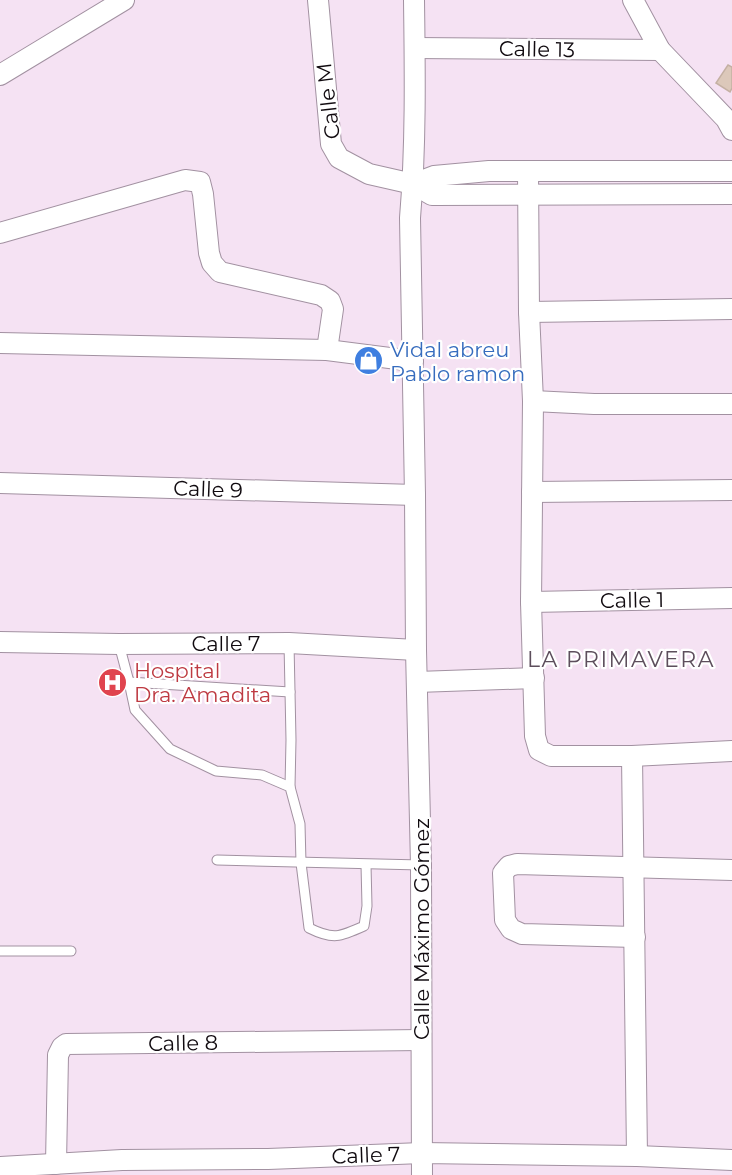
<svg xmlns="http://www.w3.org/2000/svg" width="732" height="1175" font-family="Montserrat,sans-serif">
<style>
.building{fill:#dcc8ba;stroke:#c4b0a3;stroke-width:1.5}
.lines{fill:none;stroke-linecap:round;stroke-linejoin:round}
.service-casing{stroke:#a291a1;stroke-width:11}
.minor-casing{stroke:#a291a1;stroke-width:22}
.service{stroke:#fff;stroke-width:9}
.minor{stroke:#fff;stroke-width:20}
.labels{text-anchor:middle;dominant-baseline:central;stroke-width:4.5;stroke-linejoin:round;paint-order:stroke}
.street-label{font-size:21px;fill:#100a0f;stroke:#fff}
.shop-label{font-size:21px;fill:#366cbe;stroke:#fff;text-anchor:start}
.health-label{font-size:21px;fill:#be3a42;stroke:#fff;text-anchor:start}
.neighbourhood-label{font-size:22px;letter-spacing:1.5px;fill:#5d4e5c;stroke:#fff}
</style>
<rect width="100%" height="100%" fill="#f5e2f3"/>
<polygon class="building" points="728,65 732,67 732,88 730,92 716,83"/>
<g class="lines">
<defs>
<g id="service">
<polyline points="289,643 291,740 290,787"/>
<path d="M119 644 129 682 135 710 170 749 216 771 262 775 290 787 300 824 301 863 309 928C333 940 340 937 364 926L367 906 366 865"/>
<polyline points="129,682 290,692"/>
<polyline points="217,860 421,865"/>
<polyline points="0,951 71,951"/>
</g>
<g id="minor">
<polyline points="318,0 331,144 339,158 369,174 413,184 432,195 732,194"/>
<path d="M414 0C415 72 416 146 410 218L415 495 416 650 421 865 422 1175"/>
<polyline points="633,0 660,50 726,119 732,130"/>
<polyline points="415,48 660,50"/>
<polyline points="0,75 124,0"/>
<polyline points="528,171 529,312 533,401 531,602 535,736 539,750 551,756 632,756 732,751"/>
<polyline points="413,184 434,176 489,171 732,171"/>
<polyline points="0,233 185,180 200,182 203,194 209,253 212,263 220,272 321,295 330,301 333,309 327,350"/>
<polyline points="529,312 732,309"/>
<polyline points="0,343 327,350 413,361"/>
<polyline points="533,401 594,404 732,404"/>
<polyline points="0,483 415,495"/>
<polyline points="532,492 732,490"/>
<polyline points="531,602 732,598"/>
<polyline points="0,642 119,644 289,643 416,650"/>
<polyline points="417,682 534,678"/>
<polyline points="632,756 637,1156"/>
<polyline points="635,937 522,934 511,929 505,920 503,873 509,866 517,864 732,870"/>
<polyline points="56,1164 58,1055 62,1047 66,1044 421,1040"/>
<polyline points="0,1167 122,1160 268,1159 422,1153 637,1156 732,1160"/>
</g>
</defs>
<use href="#service" class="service-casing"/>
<use href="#minor" class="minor-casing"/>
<use href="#service" class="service"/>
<use href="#minor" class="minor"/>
</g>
<defs>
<symbol id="shop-disc" viewBox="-11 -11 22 22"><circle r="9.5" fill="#3f7fe0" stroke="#fff"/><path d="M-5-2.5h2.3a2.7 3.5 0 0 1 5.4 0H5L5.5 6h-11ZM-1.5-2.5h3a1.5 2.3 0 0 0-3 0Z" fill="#fff"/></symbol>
<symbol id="hospital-disc" viewBox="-11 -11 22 22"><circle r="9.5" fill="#e0444e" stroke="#fff"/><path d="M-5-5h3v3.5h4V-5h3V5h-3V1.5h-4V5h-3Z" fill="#fff"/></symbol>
</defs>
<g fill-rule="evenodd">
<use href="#shop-disc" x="352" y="344" width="33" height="33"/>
<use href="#hospital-disc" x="96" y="666" width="33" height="33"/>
</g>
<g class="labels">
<g class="street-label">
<text transform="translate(537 49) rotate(1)">Calle 13</text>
<text transform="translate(328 101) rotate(-97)">Calle M</text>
<text transform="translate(208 489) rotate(2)">Calle 9</text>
<text transform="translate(632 600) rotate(-1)">Calle 1</text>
<text x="226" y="643">Calle 7</text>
<text transform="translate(421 929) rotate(-90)">Calle Máximo Gómez</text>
<text transform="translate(183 1043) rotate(-1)">Calle 8</text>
<text transform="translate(366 1155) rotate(-2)">Calle 7</text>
</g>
<g class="shop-label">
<text x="390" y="349">Vidal abreu<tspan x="390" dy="24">Pablo ramon</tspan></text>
</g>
<g class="health-label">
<text x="134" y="670">Hospital<tspan x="134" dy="24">Dra. Amadita</tspan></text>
</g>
<g class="neighbourhood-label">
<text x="621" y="659">LA PRIMAVERA</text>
</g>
</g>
</svg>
